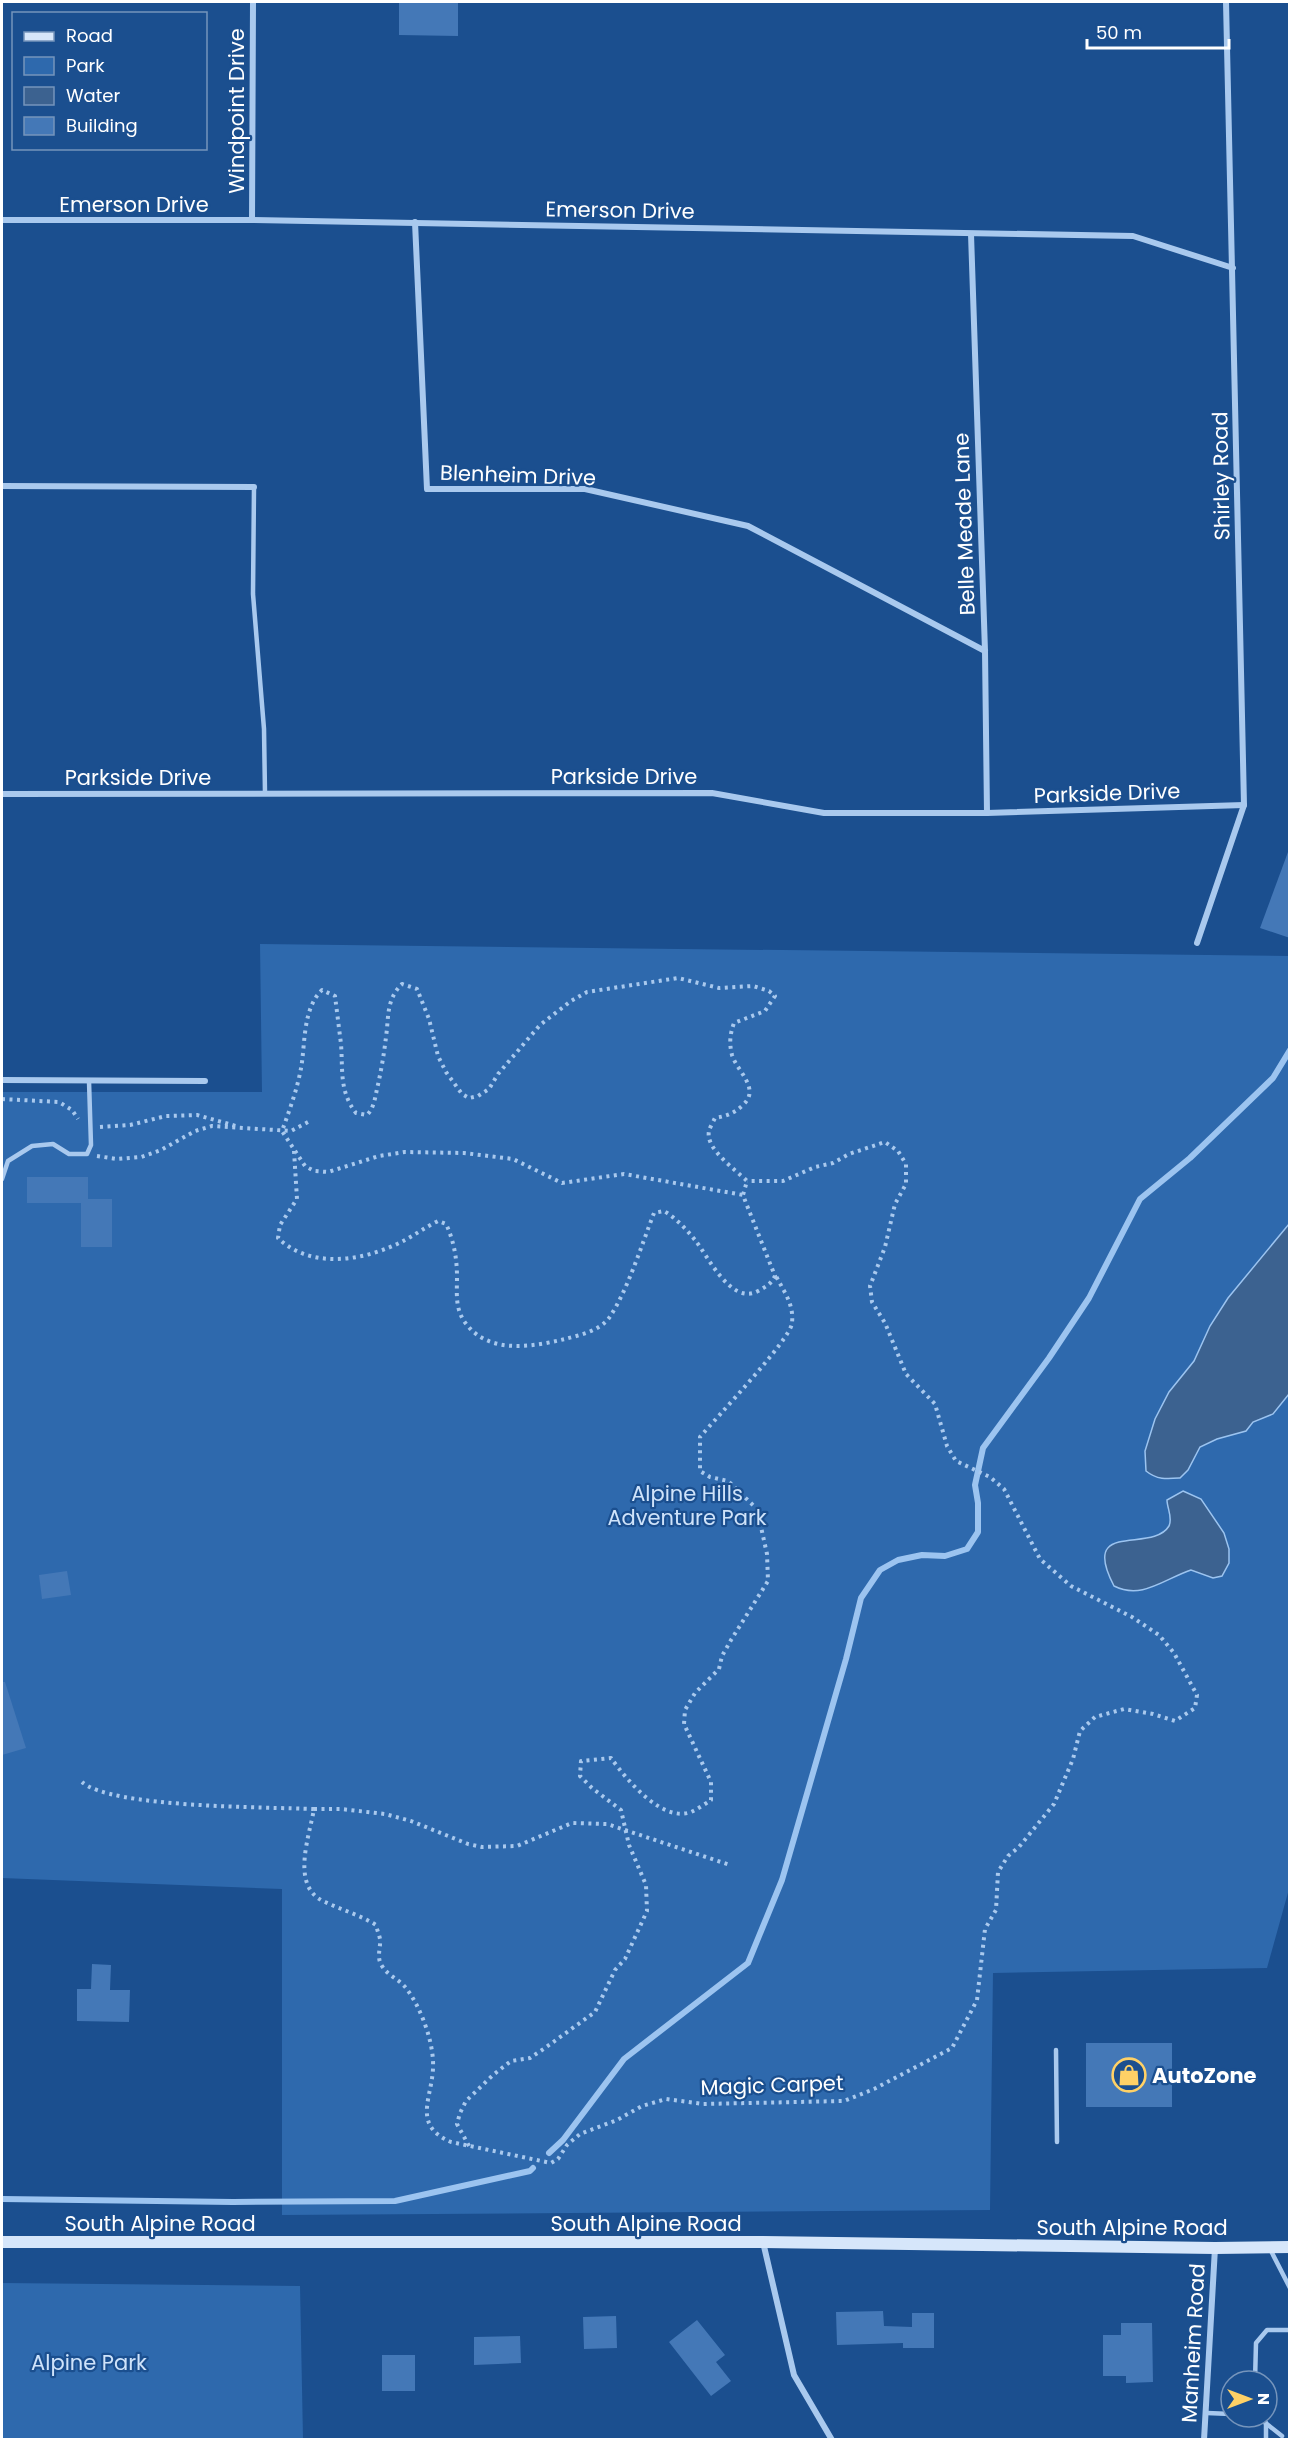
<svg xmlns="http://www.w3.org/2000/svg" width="1291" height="2441" font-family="Poppins,sans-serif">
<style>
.green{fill:#2e69ad}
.water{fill:#3c6290;stroke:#9cc4f0;stroke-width:1.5}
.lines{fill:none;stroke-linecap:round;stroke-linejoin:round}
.stream{stroke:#9cc4f0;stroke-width:6}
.building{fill:#4478b7}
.path{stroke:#a9c9ee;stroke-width:4;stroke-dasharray:3 4.5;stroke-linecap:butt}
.service{stroke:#a9c9ee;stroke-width:4.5}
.minor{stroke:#a9c9ee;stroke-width:6}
.secondary{stroke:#d6e6fa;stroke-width:12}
.labels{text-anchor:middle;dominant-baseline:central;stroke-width:4.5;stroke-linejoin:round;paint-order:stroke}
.street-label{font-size:21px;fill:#fff;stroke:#1b4f8f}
.park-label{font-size:21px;fill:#cfe3fa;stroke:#1b4f8f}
.poi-label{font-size:21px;font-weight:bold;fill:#fff;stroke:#1b4f8f;text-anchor:start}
</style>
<rect width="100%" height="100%" fill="#1b4f8f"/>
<g class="green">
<polygon points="260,944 1289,956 1289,1889 1267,1968 993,1973 990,2210 282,2215 282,1889 2,1878 2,1092 262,1092"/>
<polygon points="2,2283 300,2286 303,2439 2,2439"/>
</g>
<g class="water">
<path d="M1289 1224V1394L1273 1414 1253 1422 1246 1431 1217 1439 1200 1447 1188 1470 1180 1478C1167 1479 1157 1480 1146 1471L1145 1451 1155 1419 1169 1392 1194 1361 1210 1326 1228 1298Z"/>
<path d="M1183 1491 1201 1499 1224 1533 1229 1549V1563L1222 1576 1213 1578 1191 1570C1164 1579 1142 1600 1114 1586 1079 1519 1152 1554 1169 1526 1173 1518 1167 1508 1167 1500Z"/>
</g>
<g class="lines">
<g class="stream">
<polyline points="549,2153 563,2140 624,2059 748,1963 782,1880 846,1659 861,1598 880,1570 898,1560 922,1555 945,1556 967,1549 978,1532 978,1503 975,1485 983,1448 1049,1358 1089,1298 1140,1199 1190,1158 1273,1078 1290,1050"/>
<polyline points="2,2199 233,2202 395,2201 530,2171 533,2168"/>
</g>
</g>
<g class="building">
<polygon points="399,2 458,2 458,36 399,35"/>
<polygon points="1288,852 1290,852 1290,938 1260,928"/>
<polygon points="27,1177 88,1177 88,1199 112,1199 112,1247 81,1247 81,1203 27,1203"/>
<polygon points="67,1571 71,1595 42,1599 39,1575"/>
<polygon points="2,1682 5,1682 26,1748 2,1755"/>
<polygon points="92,1964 111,1965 110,1990 130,1990 129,2022 77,2021 77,1989 91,1989"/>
<rect x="1086" y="2043" width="86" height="64"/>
<polygon points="883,2311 884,2326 912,2327 912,2313 934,2313 934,2348 903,2348 903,2343 837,2345 836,2312"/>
<polygon points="616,2316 617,2348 584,2349 583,2317"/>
<polygon points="697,2320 725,2355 716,2362 731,2381 711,2396 669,2342"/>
<polygon points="1121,2323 1152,2323 1153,2382 1126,2383 1126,2376 1103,2376 1103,2335 1121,2335"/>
<polygon points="520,2336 521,2363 474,2365 474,2337"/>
<rect x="382" y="2355" width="33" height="36"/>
</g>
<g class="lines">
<g class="path">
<polyline points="2,1099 59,1102 72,1110 78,1119"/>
<polyline points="100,1127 130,1125 166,1116 197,1115 236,1126"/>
<path d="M294 1151 297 1199 280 1225 278 1238C312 1271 368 1260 405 1240 416 1234 426 1227 438 1221L446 1224C454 1241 457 1259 457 1277 457 1293 455 1307 464 1321 487 1355 531 1347 565 1339 580 1335 599 1331 609 1318 627 1292 642 1244 654 1213L664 1211C676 1218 686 1229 695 1240 708 1256 731 1306 758 1291 767 1286 771 1284 775 1276L746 1203 743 1195 747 1181C736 1170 705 1149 709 1131 710 1127 713 1122 715 1118 727 1116 735 1113 744 1104 760 1088 737 1071 732 1055 729 1043 730 1034 734 1023L765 1011 775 996 769 991 753 986 719 988 678 978 587 992 571 1001 540 1025 498 1074 489 1089 478 1096 469 1098 462 1094 446 1072 438 1056 429 1019 417 989 402 984C386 1000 389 1016 386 1037 384 1054 381 1072 377 1089 375 1098 374 1108 367 1115L356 1113C339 1091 343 1070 341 1044 339 1028 337 1012 335 996L322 990C304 1007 305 1039 302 1062 299 1084 290 1109 282 1131L305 1166 314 1171 328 1172 379 1156 405 1152 464 1153 513 1159 562 1183 624 1174 743 1195"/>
<polyline points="97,1156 117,1159 141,1157 161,1150 195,1131 212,1126 291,1131 308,1122"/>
<path d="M82 1782C111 1808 268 1807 314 1809 309 1838 290 1887 325 1902 342 1910 360 1915 376 1925 377 1930 379 1934 380 1939 381 1948 376 1957 382 1966 388 1976 399 1979 406 1988 420 2006 432 2038 433 2061 435 2095 409 2124 451 2142L551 2163 558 2159 567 2145 580 2134 617 2120 642 2106 666 2099 703 2104 844 2101 874 2089 952 2048 977 2000 985 1929 996 1910 998 1872 1008 1856 1019 1847 1054 1804 1073 1759 1080 1731 1095 1717 1124 1709 1153 1714 1175 1721 1195 1708 1197 1695 1174 1653 1159 1635 1132 1617 1071 1586 1040 1559 1004 1489 990 1477 956 1461 947 1446 935 1404 906 1374 885 1323 872 1302 870 1286 885 1247 895 1204 906 1184V1164L898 1151 885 1142 849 1154 833 1163 815 1167 783 1181H747"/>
<polyline points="314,1809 341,1809 385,1814 411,1821 468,1844 482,1847 517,1846 572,1823 607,1824 730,1865"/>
<path d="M469 2146 457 2124 460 2113 466 2101 493 2075 511 2061 530 2058 545 2048 595 2012 615 1970 625 1959 647 1911 646 1885 629 1845 621 1810 592 1788 580 1776 581 1761 611 1758C626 1779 662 1823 691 1812 698 1809 705 1804 711 1800V1782L684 1724 685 1710 695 1693 719 1669 722 1656 731 1640 768 1581 767 1554 757 1509 728 1481 710 1477 700 1471V1437C715 1419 791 1339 792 1323 794 1304 784 1292 776 1276"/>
</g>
<g class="service">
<polyline points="254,487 253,594 264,729 265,793"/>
<polyline points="2,1179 8,1161 32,1146 53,1144 69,1154 87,1154 91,1145 89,1081"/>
<polyline points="1056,2050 1057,2142"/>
<polyline points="1270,2249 1290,2288"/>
<polyline points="1255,2381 1256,2343 1267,2330 1290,2330"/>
<polyline points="1207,2413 1231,2414"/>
<polyline points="1258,2417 1282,2436"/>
<polyline points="1266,2440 1266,2423"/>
</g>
<g class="minor">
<polyline points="2,220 252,220 1133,236 1233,268"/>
<polyline points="252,220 253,2"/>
<polyline points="415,222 427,489 585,489 748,526 985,651"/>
<polyline points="971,234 985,651 987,813"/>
<polyline points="2,486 254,487"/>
<polyline points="2,794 712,793 824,813 987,813 1244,805"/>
<polyline points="1197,943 1244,805 1226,2"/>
<polyline points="2,1080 205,1081"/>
<polyline points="763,2242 794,2375 832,2440"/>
<polyline points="1204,2440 1215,2248"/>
</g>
<polyline class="secondary" points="2,2242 763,2242 1215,2248 1290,2247"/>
</g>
<defs>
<symbol id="shop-ring" viewBox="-11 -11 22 22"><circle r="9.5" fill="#1b4f8f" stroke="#ffd166" stroke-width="1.5"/><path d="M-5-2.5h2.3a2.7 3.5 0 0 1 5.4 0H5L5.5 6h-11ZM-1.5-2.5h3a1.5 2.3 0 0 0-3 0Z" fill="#ffd166"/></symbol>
</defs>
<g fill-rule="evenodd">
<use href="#shop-ring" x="1110" y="2056" width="38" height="38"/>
</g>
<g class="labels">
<g class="street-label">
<text transform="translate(236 111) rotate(-90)">Windpoint Drive</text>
<text x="134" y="204">Emerson Drive</text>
<text transform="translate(620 210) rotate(1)">Emerson Drive</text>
<text transform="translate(518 475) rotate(2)">Blenheim Drive</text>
<text transform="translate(1221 476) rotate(-91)">Shirley Road</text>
<text transform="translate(964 524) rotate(-92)">Belle Meade Lane</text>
<text x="624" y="776">Parkside Drive</text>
<text x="138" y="777">Parkside Drive</text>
<text transform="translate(1107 793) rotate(-2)">Parkside Drive</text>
<text transform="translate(772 2085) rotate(-2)">Magic Carpet</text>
<text x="160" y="2223">South Alpine Road</text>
<text x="646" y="2223">South Alpine Road</text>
<text x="1132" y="2227">South Alpine Road</text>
<text transform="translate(1193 2343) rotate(-87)">Manheim Road</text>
</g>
<g class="park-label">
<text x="687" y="1493">Alpine Hills<tspan x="687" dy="24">Adventure Park</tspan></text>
<text x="89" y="2362">Alpine Park</text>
</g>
<g class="poi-label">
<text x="1152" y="2075">AutoZone</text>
</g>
</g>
<rect width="1291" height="2441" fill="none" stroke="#ffffff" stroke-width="6"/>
<rect x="12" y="12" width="195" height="138" fill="#1b4f8f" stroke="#7695bc" stroke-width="1.5"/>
<rect x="24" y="32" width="30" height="9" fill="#d6e6fa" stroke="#7695bc" stroke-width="1.5"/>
<text x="66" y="42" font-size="18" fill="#ffffff">Road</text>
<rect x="24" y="57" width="30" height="18" fill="#2e69ad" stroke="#7695bc" stroke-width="1.5"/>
<text x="66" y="72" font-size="18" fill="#ffffff">Park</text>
<rect x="24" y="87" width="30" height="18" fill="#3c6290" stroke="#7695bc" stroke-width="1.5"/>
<text x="66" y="102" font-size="18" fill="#ffffff">Water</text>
<rect x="24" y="117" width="30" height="18" fill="#4478b7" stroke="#7695bc" stroke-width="1.5"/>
<text x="66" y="132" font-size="18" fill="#ffffff">Building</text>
<g transform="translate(1249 2399) rotate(90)"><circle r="28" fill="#1b4f8f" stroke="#7695bc" stroke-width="1.5"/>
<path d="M0-4.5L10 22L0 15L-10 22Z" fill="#ffd166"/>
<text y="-9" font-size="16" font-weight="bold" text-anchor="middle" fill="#ffffff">N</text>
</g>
<path d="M1087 39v9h142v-9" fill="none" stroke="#ffffff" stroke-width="3"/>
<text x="1096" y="39" font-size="18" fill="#ffffff" stroke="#1b4f8f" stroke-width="4.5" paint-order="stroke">50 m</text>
</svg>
